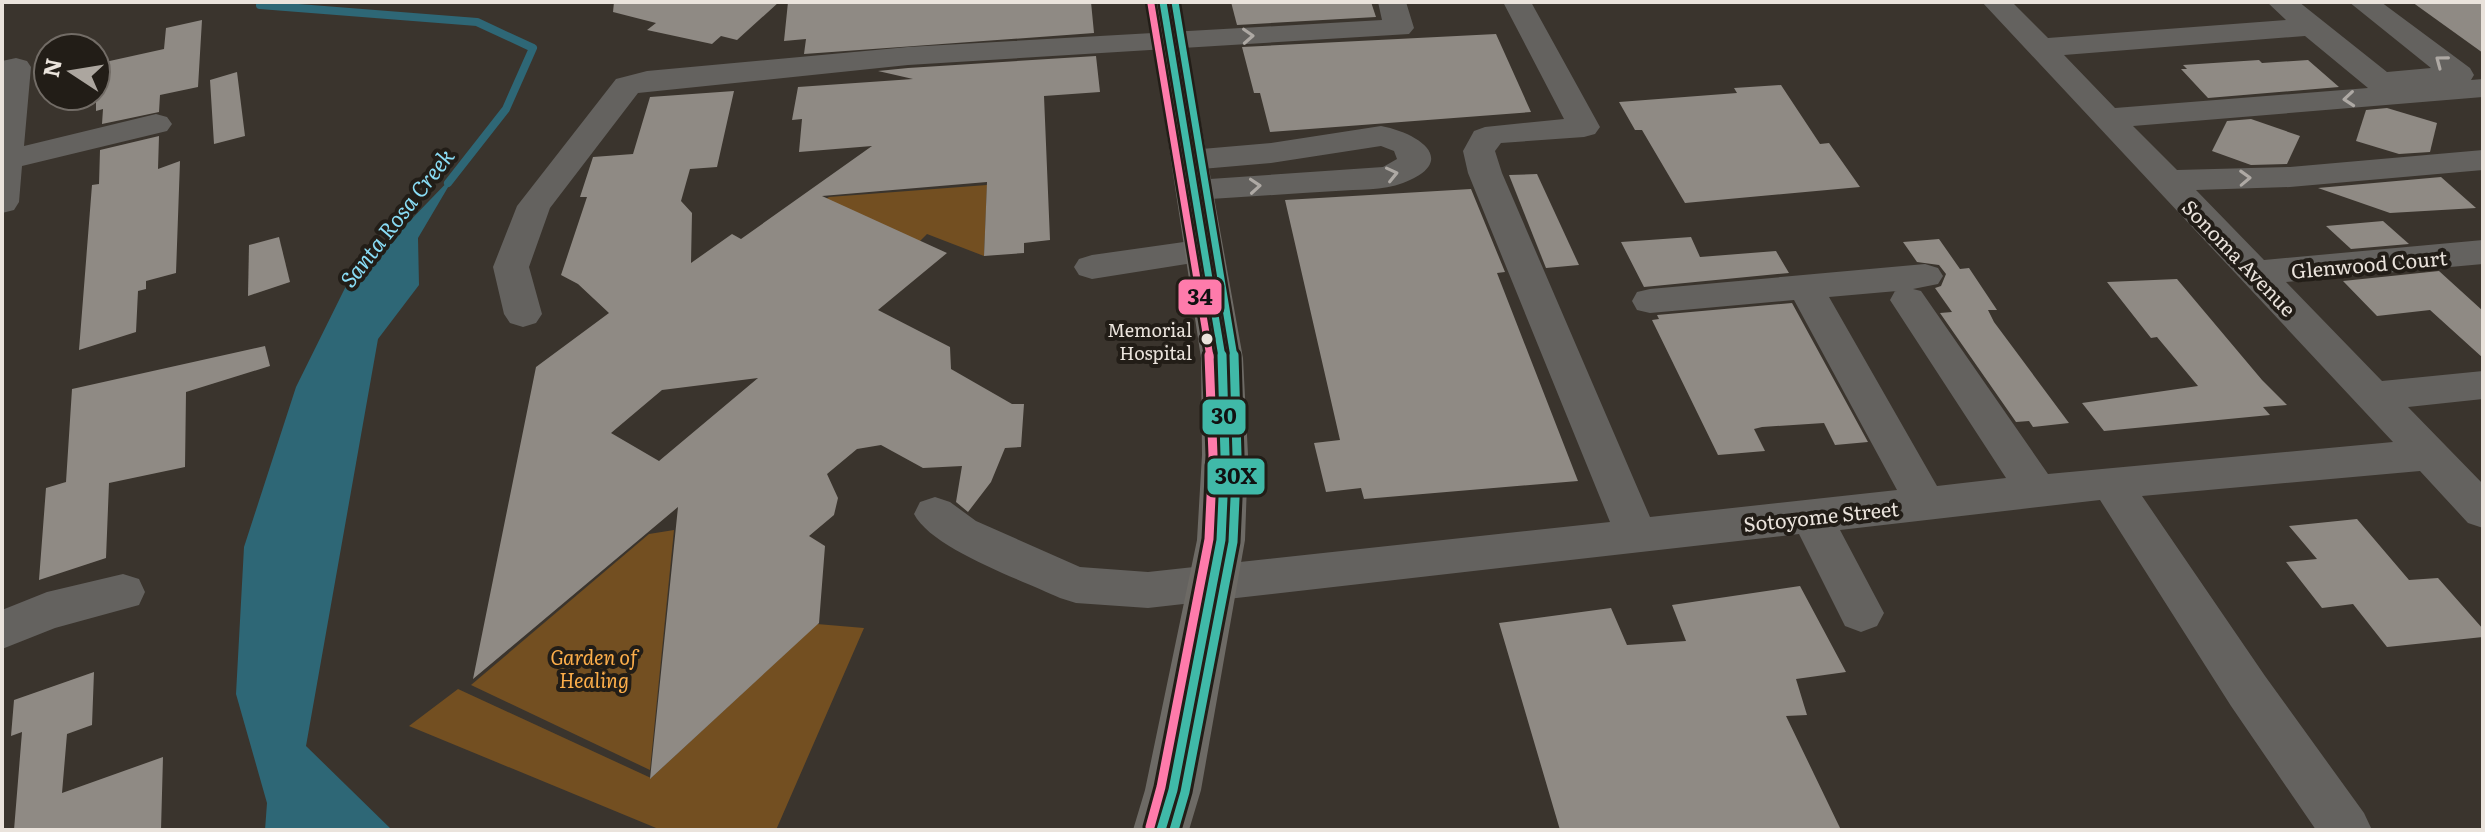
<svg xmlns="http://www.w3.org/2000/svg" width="2485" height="832" font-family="Literata,serif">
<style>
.green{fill:#734f21}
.water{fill:#2e6776}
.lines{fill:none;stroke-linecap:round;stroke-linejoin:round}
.stream{stroke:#2e6776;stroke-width:8}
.building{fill:#8f8a84;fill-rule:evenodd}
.minor{fill:#64625f;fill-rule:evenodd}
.major{fill:#6d6a65;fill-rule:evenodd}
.bus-1-far1-casing{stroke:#221d17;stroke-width:12}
.bus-1-casing{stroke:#221d17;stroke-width:15}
.bus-2-far1-casing{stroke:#221d17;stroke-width:12}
.bus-2-casing{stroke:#221d17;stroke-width:15}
.bus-3-far1-casing{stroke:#221d17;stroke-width:12}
.bus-3-casing{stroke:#221d17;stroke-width:15}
.bus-1-far1{stroke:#40b9a8;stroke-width:7}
.bus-1{stroke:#40b9a8;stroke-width:9}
.bus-2-far1{stroke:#40b9a8;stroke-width:7}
.bus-2{stroke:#40b9a8;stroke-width:9}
.bus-3-far1{stroke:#fe7bab;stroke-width:7}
.bus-3{stroke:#fe7bab;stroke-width:9}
.oneway{stroke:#aea9a4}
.bus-dot{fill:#eae3dc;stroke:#221d17;stroke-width:3}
.labels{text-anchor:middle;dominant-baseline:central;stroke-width:8;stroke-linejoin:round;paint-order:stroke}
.bus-label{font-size:18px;fill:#eae3dc;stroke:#221d17;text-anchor:end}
.street-label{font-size:20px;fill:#eae3dc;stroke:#221d17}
.park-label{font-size:20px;font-style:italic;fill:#fdae4a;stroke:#221d17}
.water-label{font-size:22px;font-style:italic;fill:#89dcf5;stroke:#221d17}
.line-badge{stroke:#221d17;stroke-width:3}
.pale-badge-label{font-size:22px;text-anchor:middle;font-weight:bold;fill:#111}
</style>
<rect width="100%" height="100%" fill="#3a342d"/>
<g class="green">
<polygon points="987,185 984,256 927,234 920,241 757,247 829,197"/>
<polygon points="674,530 650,770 471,685 649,534"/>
<polygon points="817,624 864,628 776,830 661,830 409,726 458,689 651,778"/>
</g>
<polygon class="water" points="457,172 418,238 419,285 378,339 306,746 392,830 265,830 267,803 236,694 244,547 296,387 345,288"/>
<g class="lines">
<polyline class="stream" points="260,5 477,22 533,48 506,109 448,183"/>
</g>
<g class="building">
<polygon points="614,2 779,2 737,40 721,36 712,44 647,30 656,23 613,12"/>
<polygon points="788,2 1091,2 1094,33 804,54 806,39 784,41"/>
<polygon points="1231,2 1371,2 1376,17 1237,25"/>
<polygon points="2412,2 2483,2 2483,53"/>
<polygon points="202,20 198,87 160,95 159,112 102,124 103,109 96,111 96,64 164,49 166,28"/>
<polygon points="1496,34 1531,112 1270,132 1260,93 1254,93 1242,47"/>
<path d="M1096 56 1100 92 1044 96 1050 240 1024 243V253L984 256 987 182 822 196 947 253 878 310 950 347 951 369 1012 404H1024L1021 447 1005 448 991 482 968 512 956 502 962 466 923 468 881 445 857 449 827 474 838 498 834 515 809 536 825 546 819 623 650 779 678 507 473 679 536 367 609 313 578 284 561 275 587 197H580L593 157 633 154 650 97 734 91 717 167 690 169 681 201 692 213 691 263 732 234 741 239 872 146 799 152 802 119 792 120 798 87 913 79 878 71 908 68ZM758 378 659 461 611 433 662 390Z"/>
<polygon points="2259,60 2262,63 2308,60 2339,87 2208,98 2181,69 2187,69 2183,65"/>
<polygon points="237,72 245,136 214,144 210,80"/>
<polygon points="1781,85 1820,144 1829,143 1860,187 1685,203 1642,130 1635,130 1619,102 1737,93 1734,88"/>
<polygon points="2387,108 2437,123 2430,152 2399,154 2356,141 2366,110"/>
<polygon points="2251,119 2300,136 2287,164 2251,165 2212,151 2227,121"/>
<polygon points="159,136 158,169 180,161 176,273 146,281 146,289 138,291 136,332 79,350 92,185 99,184 100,150"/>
<polygon points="1537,174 1579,265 1546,268 1509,175"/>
<polygon points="2441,177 2476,208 2390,213 2318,188"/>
<polygon points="1471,189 1505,272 1497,273 1578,481 1364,499 1361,488 1326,492 1314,443 1340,440 1285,200"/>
<polygon points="2383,221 2409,244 2351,249 2326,226"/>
<polygon points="279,237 290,282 248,296 249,245"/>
<polygon points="1691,237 1700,257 1776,251 1789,273 1644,287 1621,242"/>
<polygon points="1939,239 1960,269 1969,268 1997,310 1988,310 1994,322 2069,423 2033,427 2029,421 2016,422 1940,313 1952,312 1935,288 1941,286 1946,274 1939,265 1917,262 1903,242"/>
<polygon points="2439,271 2483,311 2483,358 2430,310 2377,316 2343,281"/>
<polygon points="2177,279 2262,380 2287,405 2263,407 2270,415 2104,431 2082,403 2198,386 2157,337 2151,338 2107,282"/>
<polygon points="1792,303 1868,442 1835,445 1824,423 1762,427 1754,429 1765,451 1718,455 1652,320 1659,319 1657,315"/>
<polygon points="265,346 270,366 186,392 185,467 109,483 106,558 39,580 46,488 66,482 72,389"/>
<polygon points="2357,519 2409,580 2438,578 2483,629 2483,637 2387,647 2353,604 2322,608 2286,562 2317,559 2289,526"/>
<polygon points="1800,586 1846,672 1796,679 1807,715 1786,716 1841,830 1560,830 1499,623 1611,608 1627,645 1686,641 1672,605"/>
<polygon points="94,672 92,725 67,734 62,793 163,757 161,830 14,830 22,732 11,736 14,700"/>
</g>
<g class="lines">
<g class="minor">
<polygon points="1378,2 1406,2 1414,28 1409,34 908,65 638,93 550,208 529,267 542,314 536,323 523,327 510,323 504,314 493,267 517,206 616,79 647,71 908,47 1382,20"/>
<path d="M1503 2H1531L1600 127 1595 134 1584 137 1501 143 1495 151 1502 173 1650 517 1897 490 1794 300 1650 313 1637 310 1632 301 1637 292 1650 289 1925 264 1938 268 1943 276 1938 284 1913 289 1921 291 2048 474 2393 442 1982 2H2012L2048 38 2286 20 2267 2H2299L2387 72 2431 68 2349 2H2381L2470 68 2474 75 2471 80 2483 79V97L2133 126 2177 170 2290 167 2483 150V170L2290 187 2196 190 2264 260 2483 240V264L2286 282 2382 381 2483 371V399L2408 407 2483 484V528L2468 523 2420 471 2142 496 2265 676 2364 813 2372 830H2316L2231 706 2100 500 1840 530 1884 613 1877 626 1861 632 1845 626 1799 534 1148 608 1076 603 1060 598C1022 580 932 549 914 514L920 502 935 497 950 502 976 521 1080 567 1148 572 1610 522 1468 173 1463 151 1474 131 1485 127 1564 119ZM2305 36 2368 88 2115 108 2064 55ZM1895 291 1890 300 2006 478 1937 486 1829 297 1897 291Z"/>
<polygon points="16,58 27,61 31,67 24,146 156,114 167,117 172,124 167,131 22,166 19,202 14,210 2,213 2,61"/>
<path d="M1381 126C1419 133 1460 161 1403 183 1383 191 1358 189 1336 191 1289 194 1242 197 1195 200L1183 197 1178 190 1183 183 1195 180 1383 167 1397 159 1394 151 1381 146 1271 163 1190 170 1178 167 1173 160 1178 153 1190 150 1271 143Z"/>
<polygon points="1205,239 1218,243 1223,251 1218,259 1092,279 1079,275 1074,267 1079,259 1092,255"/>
<polygon points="123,574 139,579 145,592 139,605 55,628 2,649 2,610 47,592"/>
</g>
<polygon class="major" points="1147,2 1179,2 1243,358 1248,455 1245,540 1201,790 1189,830 1133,830 1145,790 1197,540 1202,455 1201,358"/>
<defs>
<polyline id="bus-1-far1" points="1163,2 1222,357"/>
<polyline id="bus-1" points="1161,830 1173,790 1221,540 1225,455 1222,355"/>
<polyline id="bus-2-far1" points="1175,2 1234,357"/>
<polyline id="bus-2" points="1174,830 1185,792 1233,542 1237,455 1234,355"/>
<polyline id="bus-3-far1" points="1151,4 1210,357"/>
<polyline id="bus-3" points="1150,827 1161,787 1209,539 1213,455 1209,355"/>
</defs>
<use href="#bus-1-far1" class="bus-1-far1-casing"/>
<use href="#bus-1" class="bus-1-casing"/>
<use href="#bus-2-far1" class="bus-2-far1-casing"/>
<use href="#bus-2" class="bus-2-casing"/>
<use href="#bus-3-far1" class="bus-3-far1-casing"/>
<use href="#bus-3" class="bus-3-casing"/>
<use href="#bus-1-far1" class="bus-1-far1"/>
<use href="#bus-1" class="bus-1"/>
<use href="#bus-2-far1" class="bus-2-far1"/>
<use href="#bus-2" class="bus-2"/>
<use href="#bus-3-far1" class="bus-3-far1"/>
<use href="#bus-3" class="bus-3"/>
</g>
<defs><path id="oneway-chevron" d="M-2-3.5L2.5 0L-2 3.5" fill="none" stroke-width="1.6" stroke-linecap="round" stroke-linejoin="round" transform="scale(2)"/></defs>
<g class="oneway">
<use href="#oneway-chevron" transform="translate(1248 36) rotate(-3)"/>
<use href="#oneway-chevron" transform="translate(2441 61) rotate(-143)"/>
<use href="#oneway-chevron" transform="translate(2349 99) rotate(175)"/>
<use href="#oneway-chevron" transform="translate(1392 174) rotate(-13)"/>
<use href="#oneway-chevron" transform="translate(2245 178) rotate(-2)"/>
<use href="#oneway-chevron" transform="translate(1255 186) rotate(-4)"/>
</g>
<circle class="bus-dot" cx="1207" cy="339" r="7"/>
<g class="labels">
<g class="bus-label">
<text x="1192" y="329">Memorial<tspan x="1192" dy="23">Hospital</tspan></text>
</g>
<g class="street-label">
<text transform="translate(2240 257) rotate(46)">Sonoma Avenue</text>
<text transform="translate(2369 263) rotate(-5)">Glenwood Court</text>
<text transform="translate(1821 515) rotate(-6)">Sotoyome Street</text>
</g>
<g class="park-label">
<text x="594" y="656">Garden of<tspan x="594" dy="23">Healing</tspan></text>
</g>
<g class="water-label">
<text transform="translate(396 217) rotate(-52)">Santa Rosa Creek</text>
</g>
</g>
<g class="line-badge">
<rect x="1177" y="278" width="46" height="38" rx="8" fill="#fe7bab"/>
<rect x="1201" y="398" width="46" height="38" rx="8" fill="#40b9a8"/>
<rect x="1206" y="457" width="60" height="39" rx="8" fill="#40b9a8"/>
</g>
<g class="pale-badge-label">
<text x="1200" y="305">34</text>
<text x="1224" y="424">30</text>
<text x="1236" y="484">30X</text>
</g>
<rect width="2485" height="832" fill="none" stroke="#eae3dc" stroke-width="8"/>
<g transform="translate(72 72) rotate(282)"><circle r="38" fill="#221d17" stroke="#726c66" stroke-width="2"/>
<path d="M0-6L14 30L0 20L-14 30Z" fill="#aca69f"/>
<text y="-12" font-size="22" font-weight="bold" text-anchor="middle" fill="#eae3dc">N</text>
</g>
</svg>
